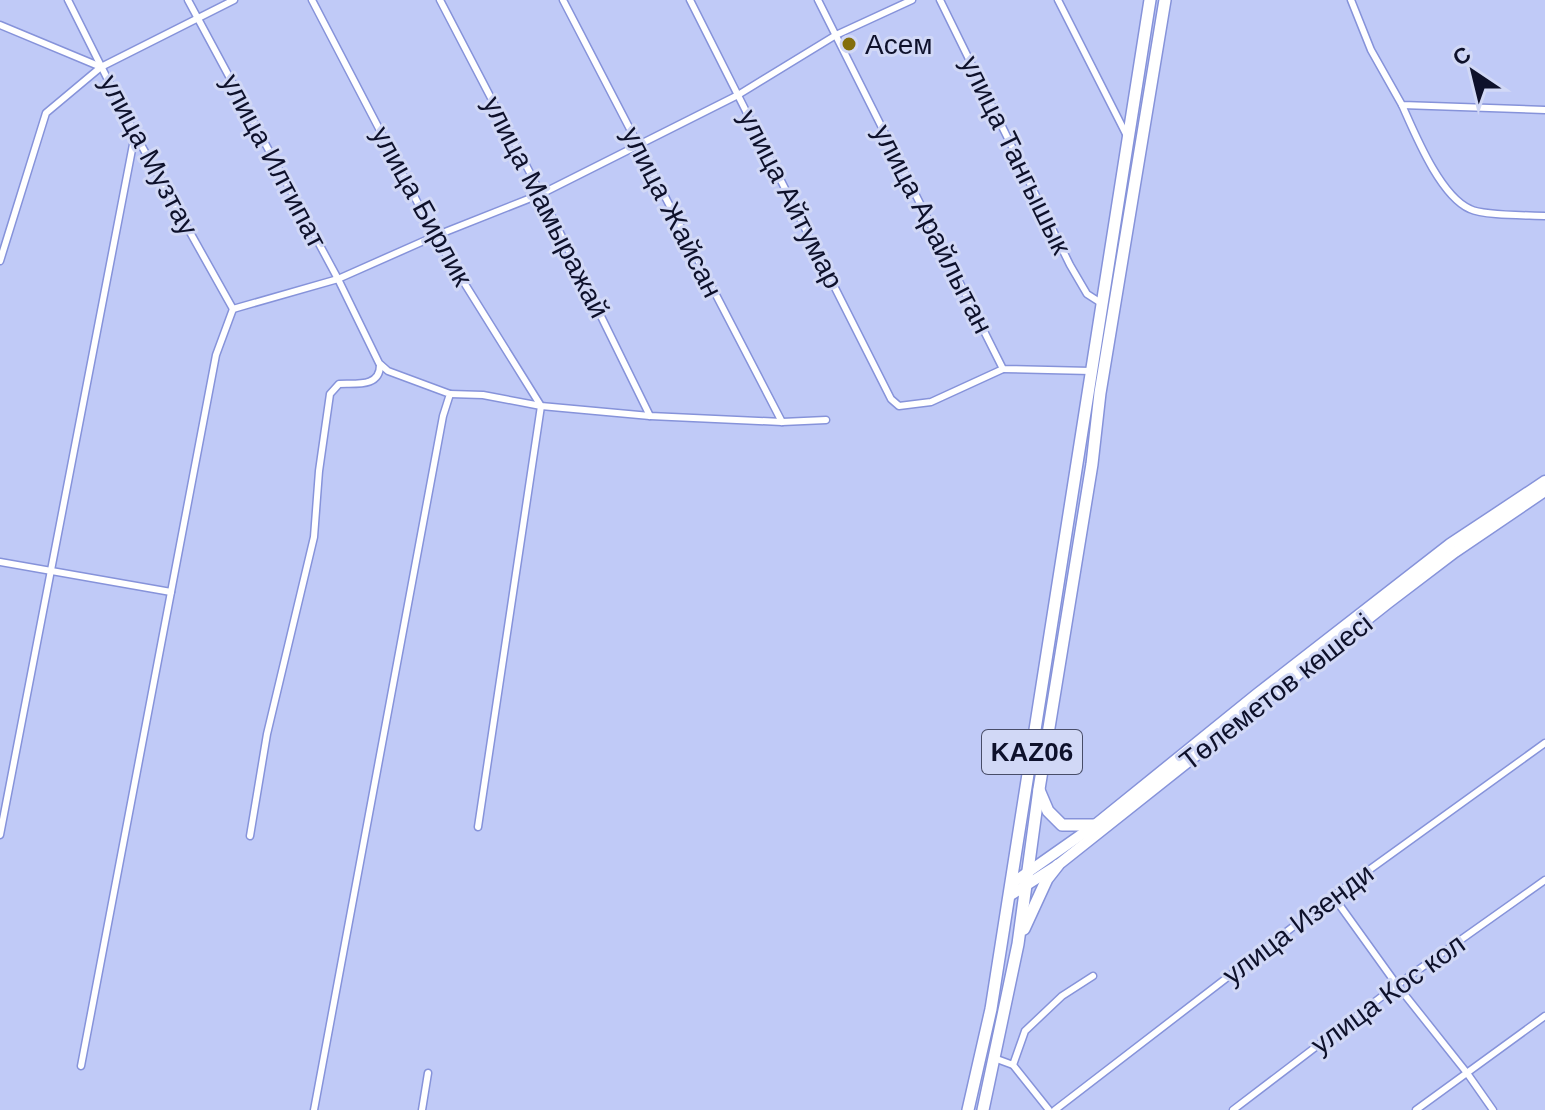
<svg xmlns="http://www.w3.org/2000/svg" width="1545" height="1110" font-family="Arial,sans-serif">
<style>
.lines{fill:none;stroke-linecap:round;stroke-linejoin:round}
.minor-casing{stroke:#8693da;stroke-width:9}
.primary-casing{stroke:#8693da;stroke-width:13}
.trunk-casing{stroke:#8693da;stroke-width:14}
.minor{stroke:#fff;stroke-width:6}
.primary{stroke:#fff;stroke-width:10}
.trunk{stroke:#fff;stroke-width:11}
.poi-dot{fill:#836e0b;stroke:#d1d8f6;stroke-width:3}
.labels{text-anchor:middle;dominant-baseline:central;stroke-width:6;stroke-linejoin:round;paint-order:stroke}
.shield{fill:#d1d8f6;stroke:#484d68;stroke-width:2}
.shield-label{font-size:26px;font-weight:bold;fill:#0e112b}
.poi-label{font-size:28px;fill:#0e112b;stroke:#d1d8f6;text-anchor:start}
.street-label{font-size:28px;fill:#0e112b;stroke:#d1d8f6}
</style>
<rect width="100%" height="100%" fill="#c0caf7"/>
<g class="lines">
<defs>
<g id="minor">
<polyline points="68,0 135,134 233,309"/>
<polyline points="188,0 338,279 379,363 388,371 450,394 443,416 314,1110"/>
<polyline points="312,0 435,236 541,406 478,827"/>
<polyline points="440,0 541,194 650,416"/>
<polyline points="563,0 782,422"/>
<polyline points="690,0 891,399 899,406 931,402 1003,369"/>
<polyline points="818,0 1003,369 1091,371"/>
<polyline points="940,0 1070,265 1087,294 1101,303"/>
<polyline points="1058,0 1127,136"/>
<polyline points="1351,0 1371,50 1402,105 1545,110"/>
<polyline points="0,25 101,67"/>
<path d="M1402 105C1415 134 1440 196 1470 209 1484 216 1527 215 1545 216"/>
<polyline points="0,261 46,113 101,67 234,0"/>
<polyline points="233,309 338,279 435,236 541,194 738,95 836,35 912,0"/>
<polyline points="450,394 483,395 541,406 650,416 782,422 826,420"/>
<polyline points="0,562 171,592"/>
<polyline points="0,835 135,134"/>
<path d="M250 836 267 734 314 537 319 471 330 394 339 384C355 383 380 388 380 365"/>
<polyline points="1333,896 1397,985 1467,1073 1493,1110"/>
<polyline points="994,1058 1013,1065 1049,1110"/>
<polyline points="1013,1065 1025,1031 1062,996 1093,976"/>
<polyline points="81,1066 216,355 233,309"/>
<polyline points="422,1110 428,1073"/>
<polyline points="1055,1110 1333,896 1545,743"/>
<polyline points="1233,1110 1397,985 1545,880"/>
<polyline points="1416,1110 1545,1016"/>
</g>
<g id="primary">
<polyline points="1011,884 1095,825 1257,694 1450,544 1545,481"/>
<polyline points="1009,896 1058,865 1388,603 1455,552 1545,491"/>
</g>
<g id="trunk">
<polyline points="1039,790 1048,811 1062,825 1095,825"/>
<polyline points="1024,929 1047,879 1058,865"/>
<polyline points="968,1110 991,1009 1150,0"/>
<polyline points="983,1110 1018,944 1039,789 1092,464 1100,393 1165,0"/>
</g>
</defs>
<use href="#minor" class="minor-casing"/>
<use href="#primary" class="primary-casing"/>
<use href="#trunk" class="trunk-casing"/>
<use href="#minor" class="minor"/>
<use href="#primary" class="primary"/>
<use href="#trunk" class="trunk"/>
</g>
<circle class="poi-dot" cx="849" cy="44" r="8"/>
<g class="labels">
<rect class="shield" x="982" y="730" width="100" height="44" rx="6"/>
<g class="shield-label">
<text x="1032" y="752">KАZ06</text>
</g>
<g class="poi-label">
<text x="865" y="44">Асем</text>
</g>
<g class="street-label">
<text transform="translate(149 155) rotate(62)">улица Музтау</text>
<text transform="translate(1016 155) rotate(64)">улица Тангышык</text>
<text transform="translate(274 161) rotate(62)">улица Илтипат</text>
<text transform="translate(791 199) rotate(63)">улица Айтумар</text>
<text transform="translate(422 206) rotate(61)">улица Бирлик</text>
<text transform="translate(546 207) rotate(63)">улица Мамыражай</text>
<text transform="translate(672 212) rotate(63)">улица Жайсан</text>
<text transform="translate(933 229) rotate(63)">улица Арайлытан</text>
<text transform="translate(1276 692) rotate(-38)">Төлеметов көшесі</text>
<text transform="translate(1298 924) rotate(-37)">улица Изенди</text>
<text transform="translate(1388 994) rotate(-36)">улица Кос кол</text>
</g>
</g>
<g transform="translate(1473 72) rotate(325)" stroke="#d1d8f6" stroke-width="6" paint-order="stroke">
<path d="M0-6L14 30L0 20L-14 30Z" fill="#0e112b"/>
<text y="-12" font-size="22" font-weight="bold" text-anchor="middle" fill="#0e112b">С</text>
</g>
</svg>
